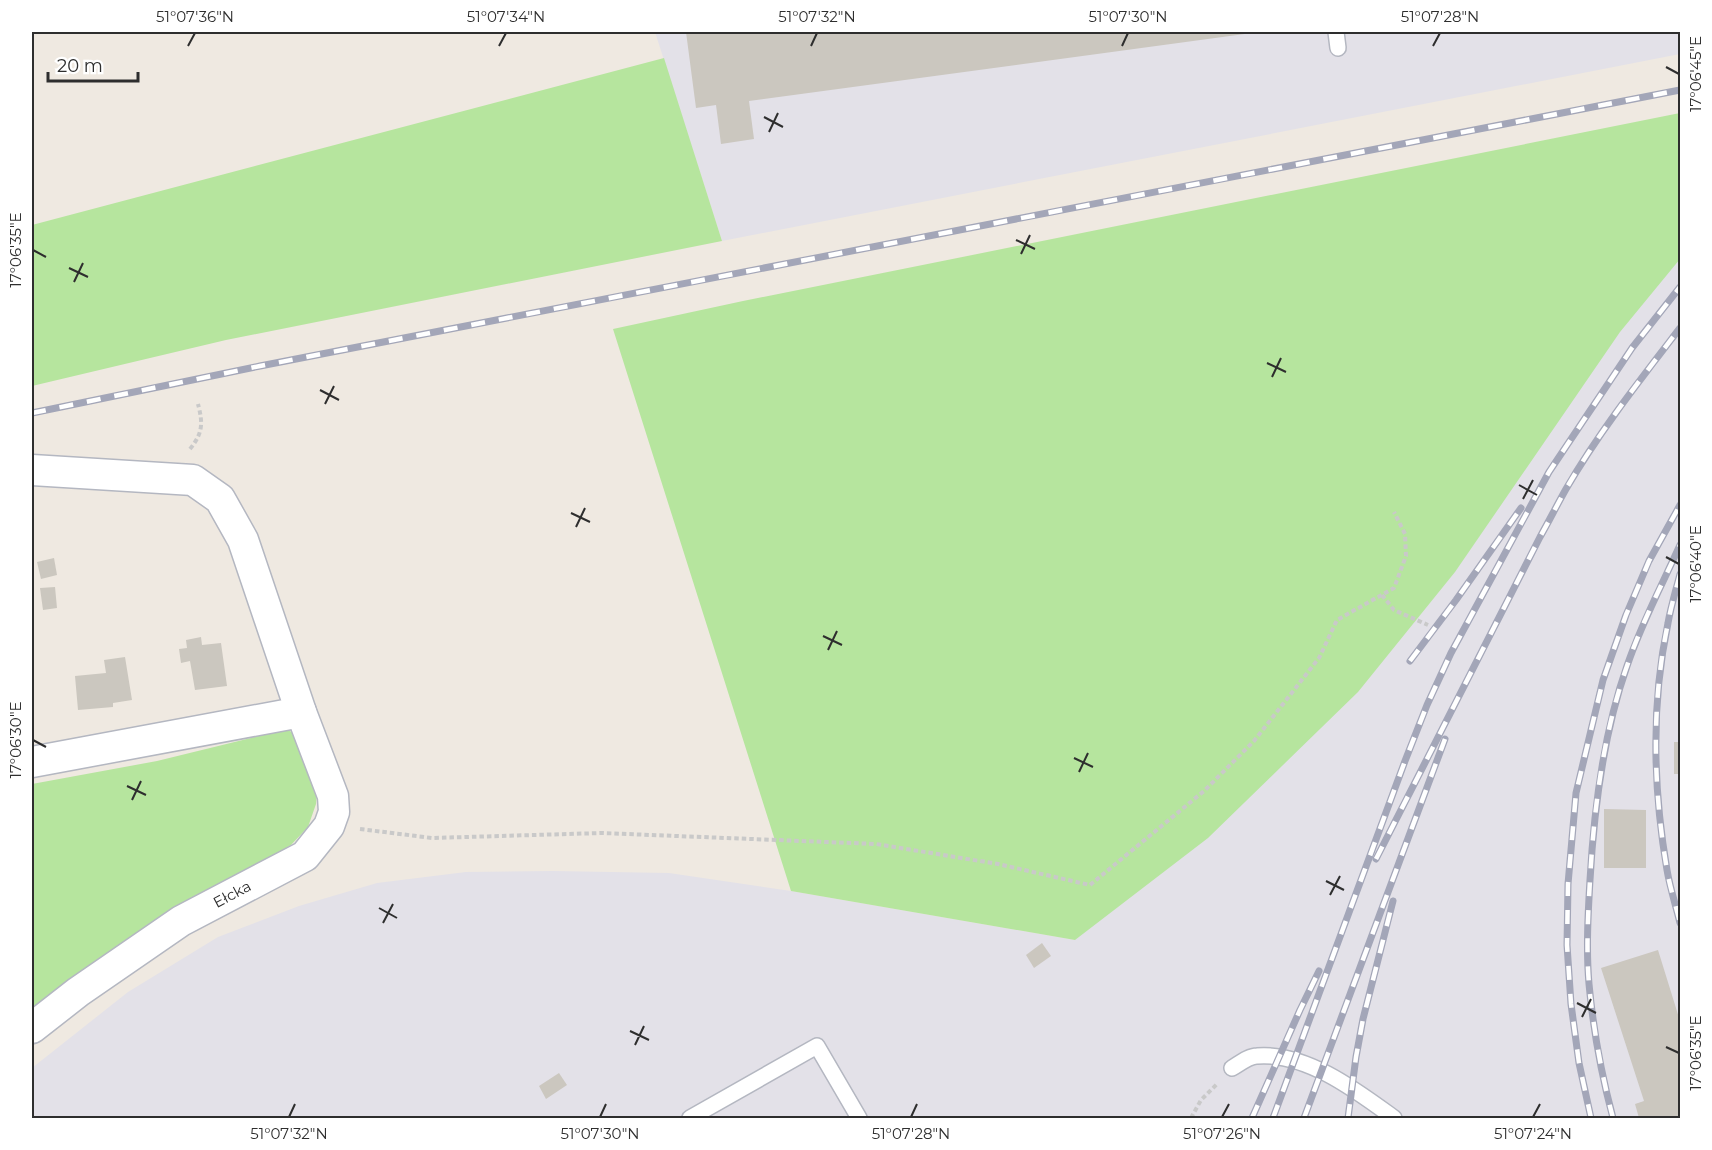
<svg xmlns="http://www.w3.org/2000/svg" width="1712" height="1150" font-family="Montserrat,sans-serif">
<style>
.industrial{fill:#e3e1e8}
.green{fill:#b6e59e}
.building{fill:#cbc7bf}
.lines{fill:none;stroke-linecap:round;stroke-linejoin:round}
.lane-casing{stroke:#b4b7c1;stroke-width:18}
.street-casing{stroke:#b4b7c1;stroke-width:33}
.path{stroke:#c9c9c9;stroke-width:4;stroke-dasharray:4.5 3;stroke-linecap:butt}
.lane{stroke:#fff;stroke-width:15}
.street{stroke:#fff;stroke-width:30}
.rail-casing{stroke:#a3a6b8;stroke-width:7}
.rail{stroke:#fff;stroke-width:4.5;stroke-dasharray:14;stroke-linecap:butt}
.ticks{fill:none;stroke:#2e2e2e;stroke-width:2}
.labels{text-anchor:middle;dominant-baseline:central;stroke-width:5;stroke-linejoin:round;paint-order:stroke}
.street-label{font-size:15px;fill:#2e2e2e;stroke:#fff}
.neatline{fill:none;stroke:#2e2e2e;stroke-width:2}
.ticks-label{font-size:15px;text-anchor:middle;fill:#2e2e2e}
</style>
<rect width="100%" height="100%" fill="#efe9e1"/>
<g class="industrial">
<polygon points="655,32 1680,32 1680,54 722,241"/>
<polygon points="1680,251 1680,1118 32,1118 32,1068 128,992 218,937 299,906 377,883 466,872 553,871 669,873 791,891 1075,940"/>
</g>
<g class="green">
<polygon points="664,58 722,241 226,340 32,386 32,225"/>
<polygon points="1680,113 1680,259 1620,332 1455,572 1358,692 1208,838 1075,940 791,891 613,329 743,301"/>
<polygon points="287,729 300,738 318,782 316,804 308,827 291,845 256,866 158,921 49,995 32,1011 32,784 157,761"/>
</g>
<g class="building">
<polygon points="686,32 1252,32 1252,33 749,101 754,139 721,144 716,105 696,108"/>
<polygon points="54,558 57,575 41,579 37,562"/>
<polygon points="55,587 57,608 43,610 40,588"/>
<polygon points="201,637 202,645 221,643 227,686 195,690 190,661 181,663 179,649 187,648 186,640"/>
<polygon points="125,657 132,700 113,703 113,707 78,710 75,676 106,673 104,660"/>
<rect x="1674" y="742" width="6" height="32"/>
<polygon points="1604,809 1646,810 1646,868 1604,868"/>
<polygon points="1042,943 1051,956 1034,968 1026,955"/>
<polygon points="1658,950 1680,1021 1680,1118 1639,1118 1635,1104 1644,1101 1601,968"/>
<polygon points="559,1073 567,1085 546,1099 539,1086"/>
</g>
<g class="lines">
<defs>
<g id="lane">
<polyline points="1336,32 1338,48"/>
<path d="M1232 1068C1239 1064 1249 1056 1257 1056 1306 1052 1357 1091 1394 1118"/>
<polyline points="690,1118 817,1046 859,1118"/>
</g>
<g id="street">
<polyline points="32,470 193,480 220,499 243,540 301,712 333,796 334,812 329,826 305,856 181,921 78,992 32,1028"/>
<polyline points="32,762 301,712"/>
</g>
</defs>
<use href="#lane" class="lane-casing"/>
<use href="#street" class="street-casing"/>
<g class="path">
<path d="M190 449C203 433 203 423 198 404"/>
<polyline points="1382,595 1394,610 1428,625"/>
<polyline points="360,829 432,838 602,833 876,844 998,864 1090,885 1204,791 1254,741 1319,658 1337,620 1394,588 1406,556 1405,534 1394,512"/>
<polyline points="1191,1118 1201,1100 1217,1084"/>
</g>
<use href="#lane" class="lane"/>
<use href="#street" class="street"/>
<defs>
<g id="rail">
<polyline points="32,413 260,366 1680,90"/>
<path d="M1680 574C1676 590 1671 606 1668 623 1651 704 1653 788 1667 870 1670 888 1676 906 1680 923"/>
<polyline points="1410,661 1456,600 1521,508"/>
<path d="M1376 859 1540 537C1549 521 1557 505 1566 489 1599 432 1640 380 1680 328"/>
<polyline points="1252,1118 1300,1010 1319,971"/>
<polyline points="1273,1118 1405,761 1427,705 1451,653 1549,472 1632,348 1680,287"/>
<polyline points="1304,1118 1445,739"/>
<polyline points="1348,1118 1356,1057 1363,1019 1393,901"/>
<polyline points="1591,1118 1579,1063 1571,1004 1567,945 1568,884 1576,793 1603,680 1626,615 1649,561 1680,505"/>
<path d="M1613 1118C1602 1077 1593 1027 1589 984 1586 950 1588 914 1590 880 1594 808 1603 734 1627 666 1641 624 1662 585 1680 545"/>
</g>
</defs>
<use href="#rail" class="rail-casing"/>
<use href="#rail" class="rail"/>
</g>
<path class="ticks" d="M188 46 195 33M499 46 506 33M811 46 817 33M1122 46 1128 33M1433 46 1440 33M1666 67 1679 74M764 117 783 127M769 132 778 113M1016 240 1035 249M33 250 46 257M1021 254 1030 235M69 268 88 277M74 282 83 263M1267 363 1286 372M1272 377 1281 358M320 390 339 400M325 404 334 386M1519 485 1537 495M1523 499 1533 480M571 513 590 522M576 527 585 508M1666 557 1679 564M823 636 842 645M828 650 837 631M33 740 46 747M1074 758 1093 767M1079 772 1088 753M127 786 146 795M132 800 141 781M1326 881 1344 890M1330 895 1340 876M379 908 397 918M383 923 393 904M1577 1003 1596 1013M1582 1017 1591 999M630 1031 649 1040M635 1045 644 1026M1666 1047 1679 1053M289 1117 295 1104M600 1117 606 1104M911 1117 917 1104M1222 1117 1229 1104M1533 1117 1540 1104"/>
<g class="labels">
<g class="street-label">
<text transform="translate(232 894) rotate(-28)">Ełcka</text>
</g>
</g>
<rect width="1712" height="1150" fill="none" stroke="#ffffff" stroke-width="66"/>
<path d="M48 72v9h90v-9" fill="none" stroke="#2e2e2e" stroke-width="3"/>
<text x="57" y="72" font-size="18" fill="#2e2e2e" stroke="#ffffff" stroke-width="4.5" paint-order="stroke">20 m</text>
<rect x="33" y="33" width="1646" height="1084" class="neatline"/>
<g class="ticks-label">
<text x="195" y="22">51°07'36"N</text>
<text x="506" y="22">51°07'34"N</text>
<text x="817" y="22">51°07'32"N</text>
<text x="1128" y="22">51°07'30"N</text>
<text x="1440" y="22">51°07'28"N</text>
<text transform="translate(1696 74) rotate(-90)" y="5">17°06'45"E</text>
<text transform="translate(16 250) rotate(-90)" y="5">17°06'35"E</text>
<text transform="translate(1696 564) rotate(-90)" y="5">17°06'40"E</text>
<text transform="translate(16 740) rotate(-90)" y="5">17°06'30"E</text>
<text transform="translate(1696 1053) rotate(-90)" y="5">17°06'35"E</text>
<text x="289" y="1139">51°07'32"N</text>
<text x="600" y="1139">51°07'30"N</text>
<text x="911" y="1139">51°07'28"N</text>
<text x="1222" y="1139">51°07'26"N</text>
<text x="1533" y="1139">51°07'24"N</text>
</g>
</svg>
